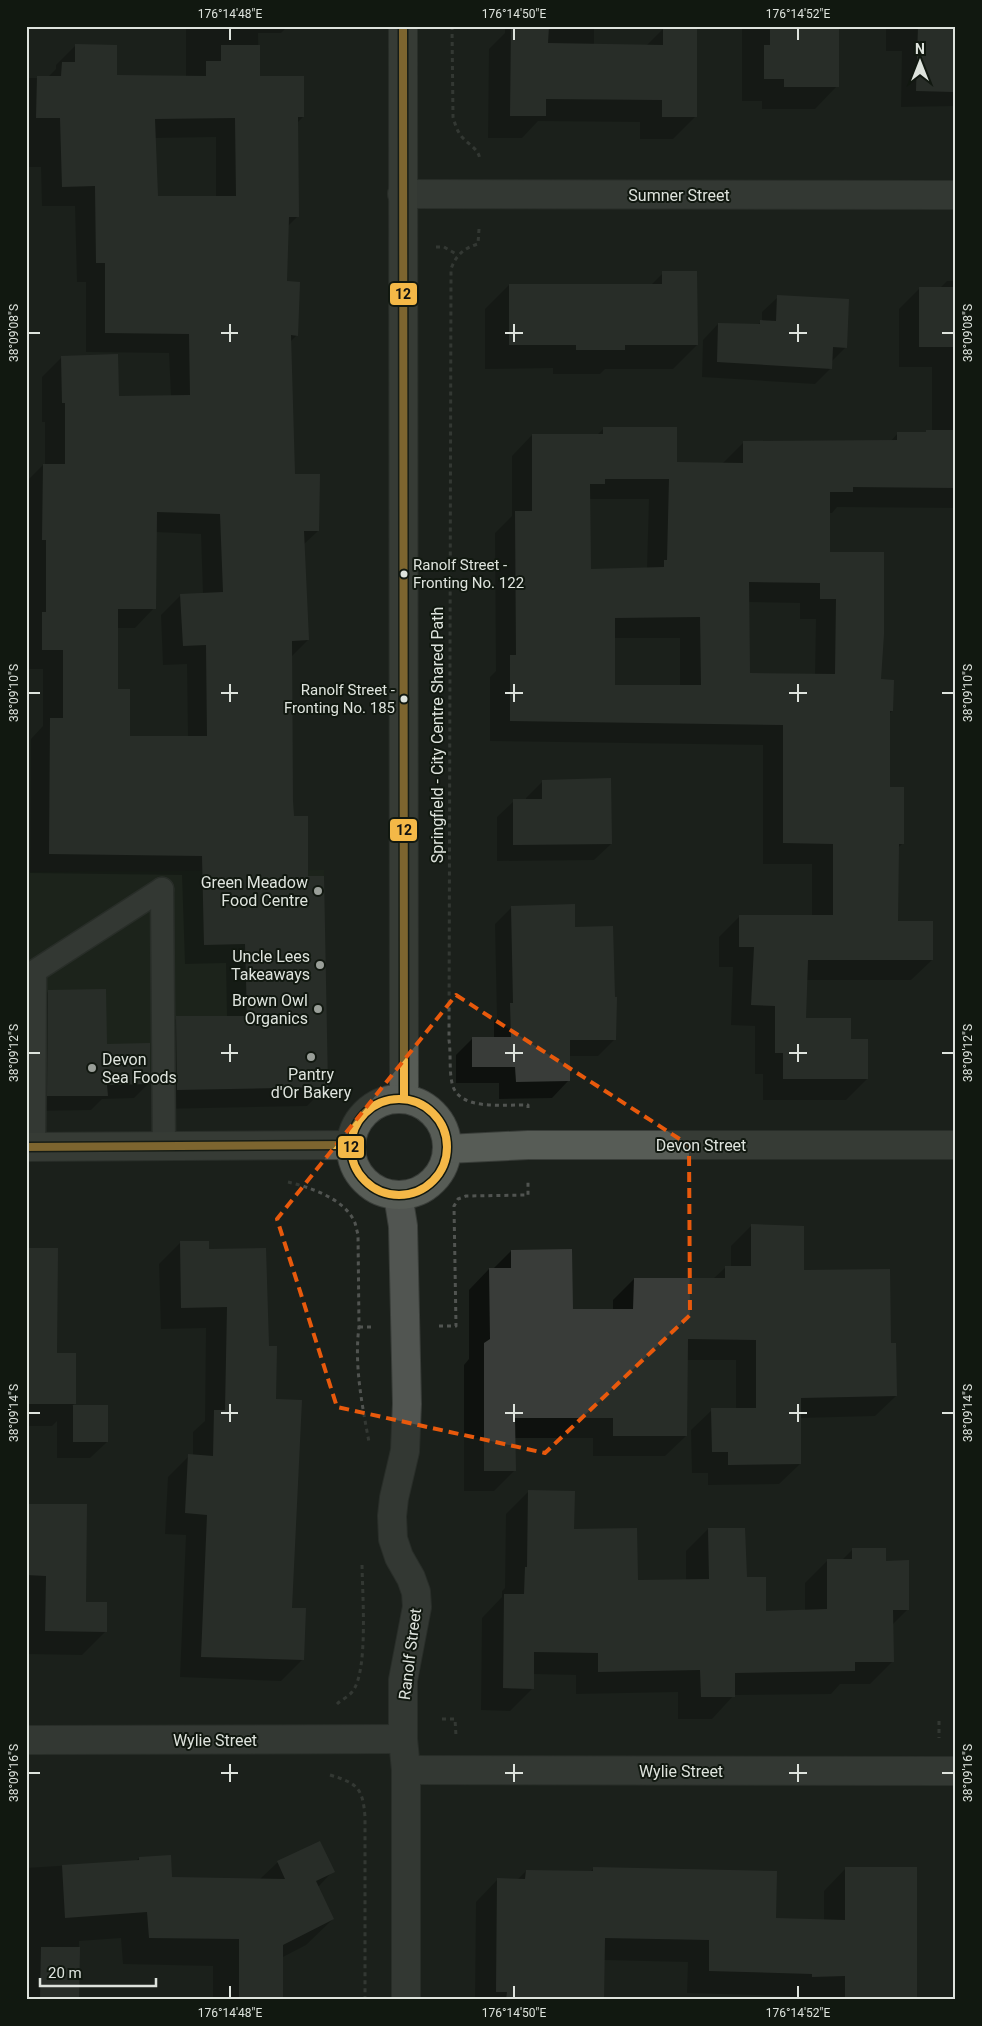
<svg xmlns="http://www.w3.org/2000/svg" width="982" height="2026" font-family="Roboto,sans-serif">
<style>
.built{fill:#1d271b}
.shadow{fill:#0007;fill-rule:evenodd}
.building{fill:#393c39;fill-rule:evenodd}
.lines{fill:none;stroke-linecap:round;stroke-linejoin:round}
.lane-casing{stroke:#393d39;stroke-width:25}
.street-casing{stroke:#393d39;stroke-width:30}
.secondary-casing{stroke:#393d39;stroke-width:30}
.path{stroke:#515451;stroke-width:3;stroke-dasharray:4 4;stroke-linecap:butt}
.lane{stroke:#515551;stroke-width:22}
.street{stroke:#515551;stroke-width:28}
.secondary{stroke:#575c56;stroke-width:28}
.bus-1-casing{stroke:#111810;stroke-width:11}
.bus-1{stroke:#f4b847;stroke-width:8}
.marked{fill:none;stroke:#e8590c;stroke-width:4;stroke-dasharray:10 6;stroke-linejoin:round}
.ticks{fill:none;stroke:#dee3dd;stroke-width:2}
.bus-dot{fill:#dee3dd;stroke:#111810;stroke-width:2}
.poi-dot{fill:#9a9f99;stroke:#111810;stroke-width:2}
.labels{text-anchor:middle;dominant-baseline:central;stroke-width:4;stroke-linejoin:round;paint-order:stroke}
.bus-label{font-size:15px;fill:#dee3dd;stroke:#111810;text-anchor:start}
.street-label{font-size:16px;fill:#dee3dd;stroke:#111810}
.poi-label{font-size:16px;fill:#dee3dd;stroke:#111810;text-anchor:end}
.line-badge{stroke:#111810;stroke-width:2}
.pale-badge-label{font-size:14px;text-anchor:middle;font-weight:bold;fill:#111}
.neatline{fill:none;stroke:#dee3dd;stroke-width:2}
.ticks-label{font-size:12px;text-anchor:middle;fill:#dee3dd}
</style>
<rect width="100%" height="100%" fill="#1b201b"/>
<polygon class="built" points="324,870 321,1081 26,1083 26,872"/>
<g class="shadow">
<path d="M78 26H288L281 33H258L259 78 303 117 297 123 298 216 288 226 285 282 297 335 290 342 293 475 318 531 303 545 308 640 291 657 293 817 306 877 326 1087 307 1106 157 1109V1037L177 1018 227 1017 226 963 185 964 182 875 30 873 31 739 43 726V669H26V482L43 465H45V422H42V377L62 357 118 397 171 396 169 353 86 352V282H77L75 206H42L41 167H26V78H47L56 69V65L76 45 116 76 186 77V27ZM216 137V197H157L155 138ZM155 532 201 534 203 594 181 595 161 615 163 665 187 664 188 737H128L117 690V628H135L154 608Z"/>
<polygon points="505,26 594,26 594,45 646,46 664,28 696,116 673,139 640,139 640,122 538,121 522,138 488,138 489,49 505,33"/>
<polygon points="742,26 838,26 837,86 815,109 762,109 762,101 742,101"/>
<polygon points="886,26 956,26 956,106 901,107 902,51 886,51"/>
<polygon points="663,273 697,345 673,369 605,369 600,374 553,374 553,368 485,369 485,309 509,285 650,286"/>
<path d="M947 281H956V508L837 507 832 513H829V553L892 711 889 714V788L902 844 898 848 897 922 932 960 911 980H806L805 1019 850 1040 867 1079 846 1100H763V1074H755V1026L731 1025 733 967H719V937L740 916H812V864H763V745L490 741V677L496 671 495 533 512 516V456L532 435H597L604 428 675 463H723L744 442H890L898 433 932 432V367H899V309L920 288H940ZM589 499H649L647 569 590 570ZM748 602 800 603V619H816L815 675 749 674ZM614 638H680V687H614Z"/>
<polygon points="778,297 846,347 831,362 831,368 815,384 702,377 703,340 718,324 756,326 762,321 762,312"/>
<polygon points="543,781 611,844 594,860 497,861 497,817 514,801 526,801 526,798"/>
<polygon points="512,907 574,928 614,998 615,1039 598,1056 568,1056 568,1081 552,1098 499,1099 499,1083 456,1083 456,1055 473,1038 494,1038 494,1021 497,1018 495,924"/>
<polygon points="49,991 149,1083 134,1098 102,1099 91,1110 33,1111 33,1006"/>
<polygon points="751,1226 890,1344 896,1396 875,1416 800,1418 800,1464 779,1484 708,1485 708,1473 692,1473 691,1430 712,1410 736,1410 736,1360 686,1360 686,1436 665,1456 593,1456 593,1438 514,1438 515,1470 494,1491 464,1491 464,1365 469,1359 469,1290 489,1269 493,1269 511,1251 571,1310 613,1310 613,1300 634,1279 713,1279 726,1267 731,1267 731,1246"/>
<polygon points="180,1243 208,1251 268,1348 275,1401 291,1609 302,1660 281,1681 180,1677 186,1535 165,1534 168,1477 189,1456 193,1456 193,1432 205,1421 206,1328 161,1329 159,1264"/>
<polygon points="26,1249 56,1355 75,1403 72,1406 106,1406 107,1442 90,1458 57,1458 57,1421 52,1426 26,1426"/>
<polygon points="529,1491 573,1531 636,1581 686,1581 686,1551 708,1529 745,1578 765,1612 805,1611 805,1583 827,1561 841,1561 852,1550 885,1562 908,1609 892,1625 893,1661 870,1684 840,1684 831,1694 734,1695 712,1719 678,1719 678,1692 576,1694 576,1675 533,1674 533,1688 510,1711 481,1710 482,1618 502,1597 502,1591 505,1588 506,1514"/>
<polygon points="26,1506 85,1603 106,1631 82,1655 26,1654"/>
<polygon points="139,1858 171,1878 260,1879 278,1862 333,1871 318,1887 333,1919 306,1945 281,1958 281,2000 213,2000 213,1966 123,1964 121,1938 79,1941 78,2000 26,2000 26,1868 136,1861"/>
<polygon points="594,1868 775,1920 824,1921 824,1891 846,1868 916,2000 824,2000 824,1998 790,1998 790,1996 687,1993 688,1962 603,1960 603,2000 475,2000 476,1902 498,1879 517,1880 526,1871 590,1872"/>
</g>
<g class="building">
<polygon points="511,26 549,26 548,43 663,45 663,27 697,28 697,117 662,117 662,100 546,99 546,116 510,116"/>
<polygon points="770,26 839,26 839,87 784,87 784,79 764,79 764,45 770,45"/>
<polygon points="918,26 956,26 954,92 916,91"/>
<path d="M75 44 117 45V75L206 76V61H221V45H260V76H304V117H298L299 217H289L287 281 300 282 298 336 291 335 295 474H320L319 531H304L309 640 292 641 293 801 294 816H308V876H324L328 1087 177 1090 176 1016H247L245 944 204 945 202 856 49 854 50 718H63V650H42V612H46V540H42L43 464H65V403H62L61 356 118 354 119 396 190 395 189 334 105 333V263H96L95 186 62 187 60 118H36L37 76H61L62 62H75ZM235 118 236 196H158L155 119ZM157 512 220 514 223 592 180 594 183 646 206 645 207 736H130V689H118V609H156Z"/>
<polygon points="662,271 697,271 698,345 625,345 625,350 576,350 576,345 509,345 509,284 662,284"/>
<rect x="919" y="287" width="37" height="60"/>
<polygon points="777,295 849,299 847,348 833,347 832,369 717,362 718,323 760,324 760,320 776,321"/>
<path d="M603 427H677V462L743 463V441L897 440V432H926V430H956V488L853 487V492H830V552H884V634L881 679 894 680 893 711H890V787H904V844H899L898 921H933V960H808L806 1018H851V1039H868V1079H783V1053H775V1006L751 1005 754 947H739V915H833V844L783 843V725L510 721V655H516L515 511H532V434H603ZM605 479H669L667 560H664V567L591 569 590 484H605ZM749 582 820 583V599H836L835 674 750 673ZM700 617 701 685H615V618Z"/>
<polygon points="611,778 612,844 513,845 513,799 542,799 542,780"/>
<polygon points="575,904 575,927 613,926 615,997 617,997 616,1040 570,1040 570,1081 516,1082 515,1067 472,1067 472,1037 511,1037 510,1003 513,1003 511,906"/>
<polygon points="106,989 107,1044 150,1043 150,1084 107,1085 108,1096 47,1096 48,990"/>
<polygon points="751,1224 804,1226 804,1270 890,1269 891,1343 896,1343 897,1396 801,1398 801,1464 728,1465 728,1452 712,1452 711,1408 756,1408 756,1340 688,1339 687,1436 613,1436 613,1418 515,1418 516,1471 484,1471 484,1343 490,1339 489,1268 511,1268 511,1250 572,1249 573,1309 633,1309 634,1278 725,1278 725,1266 751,1266"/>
<polygon points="180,1241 209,1241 209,1249 266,1248 269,1346 277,1346 276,1399 302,1400 292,1608 306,1608 304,1660 201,1657 207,1515 185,1513 188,1454 213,1456 214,1410 225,1410 227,1307 181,1308"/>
<polygon points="26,1248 58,1248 57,1353 76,1353 76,1404 26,1404"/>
<rect x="73" y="1405" width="35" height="37"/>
<polygon points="528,1490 575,1491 574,1529 637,1528 638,1580 709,1579 708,1528 745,1528 747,1577 766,1577 766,1611 827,1609 827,1559 852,1559 852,1548 886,1548 886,1561 909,1560 909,1610 893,1610 894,1662 855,1662 855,1671 735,1673 735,1697 701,1697 700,1670 598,1672 598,1653 534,1652 534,1689 503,1688 504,1594 524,1594 525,1567 527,1567"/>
<polygon points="26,1504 87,1504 86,1602 107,1602 107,1632 45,1631 46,1576 26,1575"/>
<polygon points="320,1841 335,1872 316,1881 334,1919 283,1945 283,2000 239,2000 239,1939 149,1938 147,1912 65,1918 62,1865 139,1860 139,1857 171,1855 172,1877 285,1879 277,1861"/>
<polygon points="593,1867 777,1871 776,1918 845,1920 845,1867 917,1867 917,2000 845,2000 845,1976 812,1977 812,1974 709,1971 709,1940 605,1938 604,2000 506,2000 507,1992 496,1992 497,1878 525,1879 526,1870 593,1871"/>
<polygon points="41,1947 80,1947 79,2000 40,2000"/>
</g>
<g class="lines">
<defs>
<g id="lane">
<polyline points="162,889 164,1147"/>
<polyline points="34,1147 35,971 162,889"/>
</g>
<g id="street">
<polyline points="402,194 956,195"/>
<polyline points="398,1195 403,1226 407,1404 405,1451 394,1498 392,1516 393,1539 399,1557 411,1578 416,1592 417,1607 403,1680 403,1739 406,1770 406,2000"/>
<polyline points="26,1740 403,1739"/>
<polyline points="406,1770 956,1771"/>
</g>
<g id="secondary">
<polyline points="403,26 404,1098"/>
<circle cx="399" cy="1147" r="48"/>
<polyline points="26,1147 351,1145"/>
<polyline points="447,1149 528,1145 956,1145"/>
</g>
</defs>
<use href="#lane" class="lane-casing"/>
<use href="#street" class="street-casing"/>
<use href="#secondary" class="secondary-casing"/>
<g class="path">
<path d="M452 26 453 117C455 124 457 131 462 137 469 145 479 149 480 160"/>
<path d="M479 229 478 244C464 248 456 255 451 269L449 1040C451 1054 449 1069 452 1083 458 1112 505 1104 528 1105V1111"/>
<polyline points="436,247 444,247 458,255"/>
<path d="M288 1182C309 1187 342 1198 353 1219 356 1223 356 1229 358 1234L359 1327C354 1364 362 1405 369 1442"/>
<polyline points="439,1326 456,1326 454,1206 458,1199 466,1196 528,1195 528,1180"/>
<polyline points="359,1327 371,1327"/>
<path d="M337 1704C341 1700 348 1697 352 1692 369 1672 362 1591 362 1562"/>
<polyline points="442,1719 455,1719 456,1736"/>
<polyline points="939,1721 939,1738"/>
<path d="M330 1775C357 1783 363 1788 365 1817V2000"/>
</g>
<use href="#lane" class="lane"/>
<use href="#street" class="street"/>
<use href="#secondary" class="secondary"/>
<defs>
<g id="bus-1">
<polyline points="403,26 404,1098"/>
<circle cx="399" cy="1147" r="48"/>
<polyline points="26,1147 351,1145"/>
</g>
</defs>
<use href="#bus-1" class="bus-1-casing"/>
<use href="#bus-1" class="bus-1"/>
</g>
<path d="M0 0H982V2026H0ZM456 995 689 1145 690 1315 545 1453 337 1407 277 1219Z" fill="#1b201b" fill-opacity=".55" fill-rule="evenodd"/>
<path class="marked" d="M456 995 689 1145 690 1315 545 1453 337 1407 277 1219Z"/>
<path class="ticks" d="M230 28V40M514 28V40M798 28V40M230 324V342M514 324V342M798 324V342M28 333H40M221 333H238M505 333H523M789 333H807M942 333H954M230 684V702M514 684V702M798 684V702M28 693H40M221 693H238M505 693H523M789 693H807M942 693H954M230 1044V1062M514 1044V1062M798 1044V1062M28 1053H40M221 1053H238M505 1053H523M789 1053H807M942 1053H954M230 1404V1422M514 1404V1422M798 1404V1422M28 1413H40M221 1413H238M505 1413H523M789 1413H807M942 1413H954M230 1764V1782M514 1764V1782M798 1764V1782M28 1773H40M221 1773H238M505 1773H523M789 1773H807M942 1773H954M230 1986V1998M514 1986V1998M798 1986V1998"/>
<g class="bus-dot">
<circle cx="404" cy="574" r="4.5"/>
<circle cx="404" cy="699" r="4.5"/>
</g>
<g class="poi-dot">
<circle cx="318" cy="891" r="5"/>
<circle cx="320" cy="965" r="5"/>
<circle cx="318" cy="1009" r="5"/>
<circle cx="311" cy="1057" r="5"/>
<circle cx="92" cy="1068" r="5"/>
</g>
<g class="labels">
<g class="bus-label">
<text x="413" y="565">Ranolf Street -<tspan x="413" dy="18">Fronting No. 122</tspan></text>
<text x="395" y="690" text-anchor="end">Ranolf Street -<tspan x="395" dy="18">Fronting No. 185</tspan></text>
</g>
<g class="street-label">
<text x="679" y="195">Sumner Street</text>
<text transform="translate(437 735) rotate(-90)">Springfield - City Centre Shared Path</text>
<text x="701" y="1145">Devon Street</text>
<text transform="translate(410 1654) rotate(-83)">Ranolf Street</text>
<text x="215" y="1740">Wylie Street</text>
<text x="681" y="1771">Wylie Street</text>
</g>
<g class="poi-label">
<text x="308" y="882">Green Meadow<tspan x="308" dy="18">Food Centre</tspan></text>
<text x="310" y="956">Uncle Lees<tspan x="310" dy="18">Takeaways</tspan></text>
<text x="308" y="1000">Brown Owl<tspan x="308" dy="18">Organics</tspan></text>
<text x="102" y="1059" text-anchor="start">Devon<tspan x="102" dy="18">Sea Foods</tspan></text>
<text x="311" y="1074" text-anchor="middle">Pantry<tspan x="311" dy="18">d'Or Bakery</tspan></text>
</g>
</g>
<g class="line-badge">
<rect x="389" y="282" width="29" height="24" rx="5" fill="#f4b847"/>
<rect x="389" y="818" width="29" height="24" rx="5" fill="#f4b847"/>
<rect x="337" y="1135" width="28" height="24" rx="5" fill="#f4b847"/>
</g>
<g class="pale-badge-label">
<text x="403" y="299">12</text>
<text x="404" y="835">12</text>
<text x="351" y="1152">12</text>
</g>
<rect width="982" height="2026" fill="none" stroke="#111810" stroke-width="55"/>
<g transform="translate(920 62)" stroke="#111810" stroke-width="4" paint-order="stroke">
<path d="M0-4L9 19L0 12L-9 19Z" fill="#dee3dd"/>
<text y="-8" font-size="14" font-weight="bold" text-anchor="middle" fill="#dee3dd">N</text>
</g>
<path d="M40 1978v8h116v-8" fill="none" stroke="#dee3dd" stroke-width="2.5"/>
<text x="48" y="1978" font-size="15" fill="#dee3dd" stroke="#111810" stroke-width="4" paint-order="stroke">20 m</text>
<rect x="28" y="28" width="926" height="1970" class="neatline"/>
<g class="ticks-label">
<text x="230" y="18">176°14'48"E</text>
<text x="514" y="18">176°14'50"E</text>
<text x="798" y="18">176°14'52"E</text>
<text transform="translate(14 333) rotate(-90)" y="4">38°09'08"S</text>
<text transform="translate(968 333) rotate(-90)" y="4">38°09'08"S</text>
<text transform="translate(14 693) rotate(-90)" y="4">38°09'10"S</text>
<text transform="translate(968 693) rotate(-90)" y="4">38°09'10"S</text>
<text transform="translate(14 1053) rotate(-90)" y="4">38°09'12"S</text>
<text transform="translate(968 1053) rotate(-90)" y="4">38°09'12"S</text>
<text transform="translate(14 1413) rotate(-90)" y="4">38°09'14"S</text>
<text transform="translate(968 1413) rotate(-90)" y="4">38°09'14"S</text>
<text transform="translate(14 1773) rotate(-90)" y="4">38°09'16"S</text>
<text transform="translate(968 1773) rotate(-90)" y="4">38°09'16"S</text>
<text x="230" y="2017">176°14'48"E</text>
<text x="514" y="2017">176°14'50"E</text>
<text x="798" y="2017">176°14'52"E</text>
</g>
</svg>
